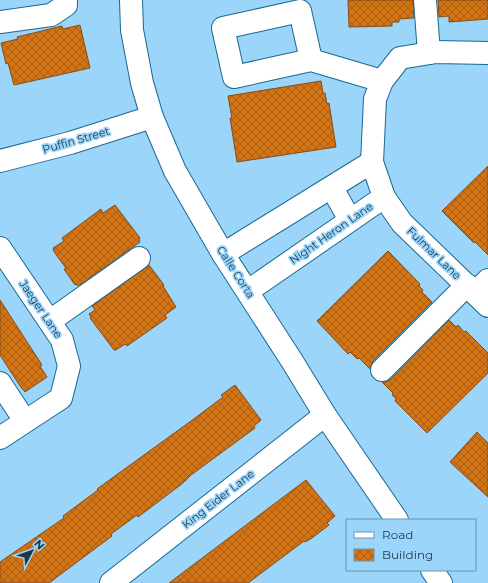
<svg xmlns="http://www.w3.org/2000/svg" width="488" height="583" font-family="Montserrat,sans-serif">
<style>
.building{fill:url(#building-cross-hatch);stroke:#854b19}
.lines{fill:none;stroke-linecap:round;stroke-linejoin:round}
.minor-casing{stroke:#196993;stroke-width:24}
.minor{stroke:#fff;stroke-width:22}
.labels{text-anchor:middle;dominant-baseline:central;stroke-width:3.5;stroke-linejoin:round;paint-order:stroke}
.street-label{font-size:11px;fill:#1a384b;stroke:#9bd5fa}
</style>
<defs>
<pattern id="building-cross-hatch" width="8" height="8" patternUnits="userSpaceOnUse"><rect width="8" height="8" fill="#d27314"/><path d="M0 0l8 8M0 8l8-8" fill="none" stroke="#aa5f14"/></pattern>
</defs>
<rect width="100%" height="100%" fill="#9bd5fa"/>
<g class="building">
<polygon points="348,0 413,0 414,18 399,19 399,22 392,22 392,26 349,27"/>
<polygon points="438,0 488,0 488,19 449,22 449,16 439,17"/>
<polygon points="80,25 90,68 14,85 8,63 6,64 1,43 18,39 17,37 62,26 63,29"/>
<polygon points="321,81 323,93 325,93 327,104 329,103 336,147 237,162 230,118 232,118 228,96"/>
<polygon points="488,166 488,255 475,242 474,243 442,211"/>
<polygon points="115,205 140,238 139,240 140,242 78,286 76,284 75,285 64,269 66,268 57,256 53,250 54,249 53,248 64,241 62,238 101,209 103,213"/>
<polygon points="388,251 420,284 419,286 423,290 422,292 432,302 373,361 370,369 359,358 357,359 350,352 348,354 317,321"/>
<polygon points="149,265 164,285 163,286 176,307 165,315 167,318 127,346 125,344 116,350 114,350 90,318 91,317 89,314 95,310 92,306"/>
<polygon points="0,300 42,365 40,366 47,377 25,392 20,386 0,355"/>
<polygon points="449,320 456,327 458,325 464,332 466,331 488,353 488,373 427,433 395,401 396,399 392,395 393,393 382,382 386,382 391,379"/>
<polygon points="235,385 261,420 254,426 255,428 191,475 183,483 138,517 137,515 111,534 112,536 49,583 0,583 0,562 64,518 63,516 98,490 97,489 191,421 223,397 221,395"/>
<polygon points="477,432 488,443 488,497 450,462"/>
<polygon points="306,480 335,516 327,523 329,525 312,538 305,542 304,541 248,583 169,583"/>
</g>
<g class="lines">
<defs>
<g id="minor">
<polyline points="131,0 132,30 142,83 152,117 175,171 223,254 292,361 325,415 397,520"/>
<polyline points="425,0 429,53"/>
<polyline points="0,22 51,15 66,5 66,0"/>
<polyline points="488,53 436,52 400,58 382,81 375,99 372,162 384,197 402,223 488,306"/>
<polyline points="311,60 234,77 223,28 300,11 311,60 382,81"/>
<polyline points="0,161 70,143 152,117"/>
<polyline points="332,188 350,220"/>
<polyline points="0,248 62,340 69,366 61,398 0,438"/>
<polyline points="223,254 372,162"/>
<polyline points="248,291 384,197"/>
<polyline points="475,293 488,280"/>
<polyline points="50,321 139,258"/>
<polyline points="382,370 467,285"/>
<polyline points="0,383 25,421"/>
<polyline points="432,570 441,583"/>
<polyline points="111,583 325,415"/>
</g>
</defs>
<use href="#minor" class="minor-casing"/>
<use href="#minor" class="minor"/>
</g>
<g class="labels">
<g class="street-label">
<text transform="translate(76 140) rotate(-16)">Puffin Street</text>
<text transform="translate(331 233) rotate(-35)">Night Heron Lane</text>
<text transform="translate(434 253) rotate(44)">Fulmar Lane</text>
<text transform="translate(236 272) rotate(57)">Calle Corta</text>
<text transform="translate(41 309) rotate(56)">Jaeger Lane</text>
<text transform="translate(218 499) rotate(-38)">King Eider Lane</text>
</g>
</g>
<rect x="346" y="519" width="130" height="52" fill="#9bd5fa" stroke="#6796b4"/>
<rect x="354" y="532" width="20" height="6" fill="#ffffff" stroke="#6796b4"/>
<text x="382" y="539" font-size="12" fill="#1a384b">Road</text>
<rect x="354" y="549" width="20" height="12" fill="url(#building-cross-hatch)" stroke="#6796b4"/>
<text x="382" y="559" font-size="12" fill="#1a384b">Building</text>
<g transform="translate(32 551) rotate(49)" stroke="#9bd5fa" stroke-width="3" paint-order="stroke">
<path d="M0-3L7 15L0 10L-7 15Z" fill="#1a384b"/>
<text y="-6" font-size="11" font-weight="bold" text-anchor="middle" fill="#1a384b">N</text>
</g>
</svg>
